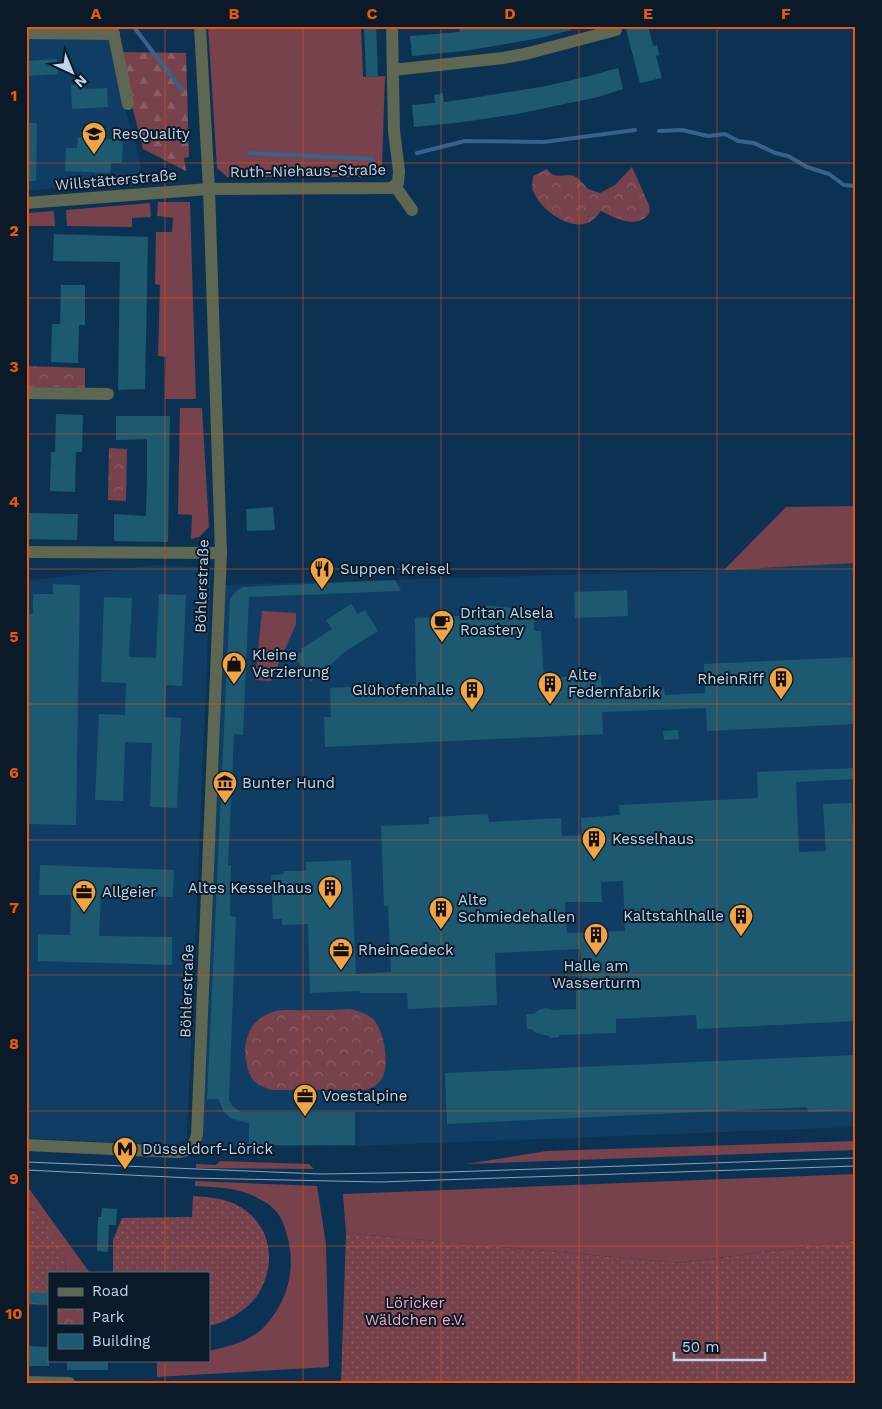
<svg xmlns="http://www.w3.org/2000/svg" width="882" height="1409" font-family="'Work Sans',sans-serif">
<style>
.built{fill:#103d63}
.grass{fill:#77424c}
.forest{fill:url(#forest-firs)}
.park{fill:url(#park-crowns)}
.garden{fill:url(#garden-dots)}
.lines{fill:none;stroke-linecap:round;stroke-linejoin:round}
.stream{stroke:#37628b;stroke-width:4}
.building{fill:#1d5a72;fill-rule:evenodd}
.minor{stroke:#5d6751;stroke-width:12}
.tertiary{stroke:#5d6751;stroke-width:12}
.tram{stroke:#89a3bc;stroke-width:1}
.grid{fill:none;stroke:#e8590c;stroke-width:1;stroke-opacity:0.55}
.labels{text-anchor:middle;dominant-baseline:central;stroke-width:4;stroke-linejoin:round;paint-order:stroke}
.poi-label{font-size:15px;fill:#c0d5ea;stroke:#0a1a28;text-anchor:start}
.street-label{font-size:15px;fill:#c0d5ea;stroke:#0a1a28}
.park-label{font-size:15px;fill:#f6abb8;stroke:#0a1a28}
.neatline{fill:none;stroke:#e8590c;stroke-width:2}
.grid-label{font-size:16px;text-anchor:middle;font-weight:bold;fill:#e8590c}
</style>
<defs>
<pattern id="forest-firs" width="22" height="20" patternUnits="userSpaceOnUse" patternTransform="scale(1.25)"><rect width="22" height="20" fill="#77424c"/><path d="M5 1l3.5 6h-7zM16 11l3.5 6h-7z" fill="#895c66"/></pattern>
<pattern id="park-crowns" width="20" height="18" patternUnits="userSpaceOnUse" patternTransform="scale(1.25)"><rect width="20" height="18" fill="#77424c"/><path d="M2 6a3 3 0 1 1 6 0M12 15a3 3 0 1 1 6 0" fill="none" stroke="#895c66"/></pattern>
<pattern id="garden-dots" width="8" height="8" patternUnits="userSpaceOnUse" patternTransform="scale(1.25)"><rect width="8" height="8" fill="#77424c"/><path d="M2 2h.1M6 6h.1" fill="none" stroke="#895c66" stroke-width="1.8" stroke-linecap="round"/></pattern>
</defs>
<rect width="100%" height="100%" fill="#0c3253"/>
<g class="built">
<polygon points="26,37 111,38 123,103 138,153 143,179 26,191"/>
<polygon points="856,563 856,1127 354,1146 200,1147 224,585 724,570"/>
<polygon points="154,565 211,568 187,1137 183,1141 174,1145 26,1138 26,581"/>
</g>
<g class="grass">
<polygon points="208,26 361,26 363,77 385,76 382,164 375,177 227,177 217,168"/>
<polygon points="158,202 190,202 196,399 165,399 166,357 158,356 160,285 155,284 156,232 172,232 173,218 157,216"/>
<polygon points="150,203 151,217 132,218 132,227 67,226 66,210"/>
<polygon points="54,211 55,226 27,226 27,213"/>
<polygon points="180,408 202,408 209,527 199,537 191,539 192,515 178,514"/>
<polygon points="856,506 856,563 724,570 786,507"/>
<polygon points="262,611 296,613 296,624 271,681 255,680"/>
<polygon points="856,1141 856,1150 466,1164 547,1151"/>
<polygon points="220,1161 309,1164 314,1169 196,1168 196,1164 216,1165"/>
<polygon points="856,1174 856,1240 680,1263 346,1233 343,1194"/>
<path d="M195 1181 317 1186 326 1244 329 1367 157 1377V1363L155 1360H209V1351C229 1346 249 1342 264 1327 289 1301 297 1265 286 1232 283 1220 278 1211 268 1204 242 1187 224 1188 195 1186Z"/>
<polygon points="26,1187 30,1190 90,1273 65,1273 66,1259 62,1258 37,1210 26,1209"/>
</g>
<polygon class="forest" points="120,52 186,53 189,157 184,158 186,171 143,149 131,102"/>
<g class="park">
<path d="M632 167 649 205 650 212C639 230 616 219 601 211 598 214 594 220 590 222 570 232 540 209 533 191 531 187 533 181 533 176L547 169C554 181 566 172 576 177 580 179 582 183 585 186 588 190 595 191 600 193L615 185Z"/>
<polygon points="26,366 85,368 85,388 26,387"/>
<polygon points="109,448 127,449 126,501 108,500"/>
<path d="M350 1009C358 1011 365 1013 372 1018 384 1028 391 1067 381 1080 377 1086 371 1088 365 1090H272C254 1084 250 1081 246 1061 242 1038 252 1017 276 1011 286 1009 297 1011 307 1010 322 1010 336 1010 350 1009Z"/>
</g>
<g class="garden">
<path d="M193 1196C207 1197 222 1198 235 1204 270 1221 278 1260 259 1293 249 1309 227 1322 209 1326V1273H113V1240L122 1218 192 1217Z"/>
<polygon points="26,1209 37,1210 62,1249 62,1258 66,1259 65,1273 49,1273 49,1305 26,1304"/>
<polygon points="346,1233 680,1263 856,1240 856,1383 341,1383"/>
</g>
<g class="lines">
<g class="stream">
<polyline points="133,26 182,90"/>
<polyline points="659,131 682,130 708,136 725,134 738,141 754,143 775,153 788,156 807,167 829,174 844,185 856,186"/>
<polyline points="249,153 373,159"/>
<polyline points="417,153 465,141 544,142 635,130"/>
</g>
</g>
<g class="building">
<polygon points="364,26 376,26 378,76 366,77"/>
<polygon points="466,26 470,26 470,28 482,26 570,26 571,30 540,38 464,51 412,56 410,36 460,32 459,27"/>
<polygon points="638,26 648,26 653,46 657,45 659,55 656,56 662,78 640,83 626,29"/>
<polygon points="57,59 58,74 26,76 26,61"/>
<polygon points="618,68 623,89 598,97 517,114 463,122 414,127 412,105 435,103 434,95 443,93 444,102 466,99 546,86 589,76"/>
<polygon points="85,84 85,89 107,88 108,107 72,109 71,85"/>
<polygon points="26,123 37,123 36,181 26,181"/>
<polygon points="78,137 123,140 122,163 111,163 110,173 65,171 66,148 77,148"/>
<polygon points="54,234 148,237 145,389 118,390 120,262 53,261"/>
<polygon points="61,285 85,285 85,325 79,325 78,363 51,362 52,324 60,324"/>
<polygon points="56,414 83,415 82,452 76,452 75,492 50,491 51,452 55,452"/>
<polygon points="116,416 170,416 168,542 114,541 114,514 146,516 147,475 147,439 116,440"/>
<polygon points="273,507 275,530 247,531 246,509"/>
<polygon points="26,513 78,514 77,540 26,539"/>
<polygon points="395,580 401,591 249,597 243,735 234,734 228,865 231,865 230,916 236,917 229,1100 233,1107 241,1112 355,1112 355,1145 249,1145 249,1123 232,1119 224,1112 218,1099 207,1099 230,598 231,598 235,592 243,587"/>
<polygon points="53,584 80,585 76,825 26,824 29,614 33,614 33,594 53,594"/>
<polygon points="627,590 628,616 575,618 574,592"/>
<polygon points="159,594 186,595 182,686 166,685 165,717 181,718 177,808 150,807 152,743 125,742 123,801 95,800 99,714 125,715 126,683 101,682 104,597 132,598 129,657 156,658"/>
<polygon points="351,604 358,614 365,610 378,631 346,651 311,682 295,657 302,651 301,649 332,629 326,620"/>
<polygon points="476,606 491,606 535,610 534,631 541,631 544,678 601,675 602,697 642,696 642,690 664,689 665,695 705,693 704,664 856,657 856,724 707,731 706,708 602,712 603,734 325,747 324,717 331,717 330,688 416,684 415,618 477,615"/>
<polygon points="678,730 679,739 664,740 663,731"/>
<path d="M856 768V779L796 782 799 852 826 851 823 804 852 803 854 859H856V1021L697 1029 696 1015 616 1019V1033L559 1035V1037L549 1038V1036L536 1033 531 1029H527L526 1014H534L539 1010 546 1008 553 1010 576 1009V980L582 979 580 949 495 953 497 1005 408 1009 407 993H360V991L310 993 308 924 282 925V919H273L271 875 284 874 283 871H306V862L351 860 356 974 391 972 388 906H384L381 826 429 824V817L488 814 489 822 561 818 562 836 582 835 581 818 620 815 619 805 758 798 757 772ZM623 881 625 931 567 933 565 902H602L601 882Z"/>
<polygon points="40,865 174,870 173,897 101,895 99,936 172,937 172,965 38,961 38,934 70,935 71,895 39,895"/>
<polygon points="856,1055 856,1110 808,1112 807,1107 447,1124 445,1073"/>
<polygon points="102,1208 117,1209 116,1225 109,1225 108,1252 97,1251 98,1217 101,1217"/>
<polygon points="27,1292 49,1293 49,1304 27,1303"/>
<polygon points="26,1346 49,1347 49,1366 26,1366"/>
<rect x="67" y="1360" width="41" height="10"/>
</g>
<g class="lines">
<g class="minor">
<polyline points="112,26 128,104"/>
<polyline points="26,33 114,34"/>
<polyline points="393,70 503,58 529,53 616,30 615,26"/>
<polyline points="395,186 412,210"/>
<polyline points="26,203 209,189 391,188 398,183 399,171 394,131 392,26"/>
<polyline points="26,393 108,394"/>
<polyline points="26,552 221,553"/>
<polyline points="26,1382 69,1383"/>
</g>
<path class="tertiary" d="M26 1145 177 1152C190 1151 193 1148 197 1135L221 553 209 189 200 26"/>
<g class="tram">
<polyline points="26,1162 321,1174 449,1172 856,1158"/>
<polyline points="26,1170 191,1178 380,1182 856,1166"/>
</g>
</g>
<path class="grid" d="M165 26V1273M303 26V1383M441 26V1383M579 26V1383M717 26V1383M26 163H856M26 298H856M26 434H856M26 569H856M26 704H856M26 840H856M26 975H856M26 1111H856M26 1246H856M165 1360V1383"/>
<defs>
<symbol id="school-pin" viewBox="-11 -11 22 30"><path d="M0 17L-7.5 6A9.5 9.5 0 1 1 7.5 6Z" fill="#f3a442" stroke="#0a1a28"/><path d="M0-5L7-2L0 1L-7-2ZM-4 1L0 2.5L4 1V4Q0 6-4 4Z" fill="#111"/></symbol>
<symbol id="restaurant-pin" viewBox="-11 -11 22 30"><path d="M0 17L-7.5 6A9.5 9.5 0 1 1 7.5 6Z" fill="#f3a442" stroke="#0a1a28"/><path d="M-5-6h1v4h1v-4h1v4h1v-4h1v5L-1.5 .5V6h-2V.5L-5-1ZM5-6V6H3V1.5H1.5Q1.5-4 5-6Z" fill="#111"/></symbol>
<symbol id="cafe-pin" viewBox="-11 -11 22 30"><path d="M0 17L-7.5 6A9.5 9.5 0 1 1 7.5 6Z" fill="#f3a442" stroke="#0a1a28"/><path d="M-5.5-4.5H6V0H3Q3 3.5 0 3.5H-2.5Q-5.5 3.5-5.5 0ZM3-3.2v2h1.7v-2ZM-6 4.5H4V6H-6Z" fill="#111"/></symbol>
<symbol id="shop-pin" viewBox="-11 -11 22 30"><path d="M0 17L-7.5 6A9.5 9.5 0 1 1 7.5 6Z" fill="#f3a442" stroke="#0a1a28"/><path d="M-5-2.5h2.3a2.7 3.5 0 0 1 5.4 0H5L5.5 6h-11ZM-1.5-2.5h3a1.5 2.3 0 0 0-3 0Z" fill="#111"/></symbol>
<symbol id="building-pin" viewBox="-11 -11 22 30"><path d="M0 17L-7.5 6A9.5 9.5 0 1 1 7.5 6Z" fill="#f3a442" stroke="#0a1a28"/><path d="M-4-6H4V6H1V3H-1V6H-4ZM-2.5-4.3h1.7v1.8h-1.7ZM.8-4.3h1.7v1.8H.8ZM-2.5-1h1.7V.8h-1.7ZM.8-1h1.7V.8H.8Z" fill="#111"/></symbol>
<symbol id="museum-pin" viewBox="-11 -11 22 30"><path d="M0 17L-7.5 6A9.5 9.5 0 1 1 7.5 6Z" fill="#f3a442" stroke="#0a1a28"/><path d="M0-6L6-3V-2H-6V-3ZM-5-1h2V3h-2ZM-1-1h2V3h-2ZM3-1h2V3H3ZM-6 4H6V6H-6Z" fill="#111"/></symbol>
<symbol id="office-pin" viewBox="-11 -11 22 30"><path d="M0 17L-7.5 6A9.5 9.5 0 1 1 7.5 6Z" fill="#f3a442" stroke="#0a1a28"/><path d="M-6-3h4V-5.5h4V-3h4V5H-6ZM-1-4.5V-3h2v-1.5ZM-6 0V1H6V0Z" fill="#111"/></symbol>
<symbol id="metro-pin" viewBox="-11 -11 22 30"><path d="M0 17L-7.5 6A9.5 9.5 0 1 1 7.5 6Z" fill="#f3a442" stroke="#0a1a28"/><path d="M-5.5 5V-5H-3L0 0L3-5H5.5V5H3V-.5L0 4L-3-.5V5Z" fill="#111"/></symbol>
</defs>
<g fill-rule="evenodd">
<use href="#school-pin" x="80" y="120" width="28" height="38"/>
<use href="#restaurant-pin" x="308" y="555" width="28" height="38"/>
<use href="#cafe-pin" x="428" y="608" width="28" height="38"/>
<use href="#shop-pin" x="220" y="650" width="28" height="38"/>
<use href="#building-pin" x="767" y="665" width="28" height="38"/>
<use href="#building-pin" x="536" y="670" width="28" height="38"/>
<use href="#building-pin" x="458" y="676" width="28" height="38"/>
<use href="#museum-pin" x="211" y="769" width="28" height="38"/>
<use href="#building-pin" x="580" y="825" width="28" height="38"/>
<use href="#building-pin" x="316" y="874" width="28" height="38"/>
<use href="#office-pin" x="70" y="878" width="28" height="38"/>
<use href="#building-pin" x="427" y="895" width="28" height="38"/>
<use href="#building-pin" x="727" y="902" width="28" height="38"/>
<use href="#building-pin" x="582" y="921" width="28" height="38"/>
<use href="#office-pin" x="327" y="936" width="28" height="38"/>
<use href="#office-pin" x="291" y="1082" width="28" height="38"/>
<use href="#metro-pin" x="111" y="1135" width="28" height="38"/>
</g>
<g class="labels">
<g class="poi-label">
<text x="112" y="134">ResQuality</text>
<text x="340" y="569">Suppen Kreisel</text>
<text x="460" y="613">Dritan Alsela<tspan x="460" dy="17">Roastery</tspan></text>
<text x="252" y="655">Kleine<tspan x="252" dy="17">Verzierung</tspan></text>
<text x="568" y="675">Alte<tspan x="568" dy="17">Federnfabrik</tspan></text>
<text x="764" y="679" text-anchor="end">RheinRiff</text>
<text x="454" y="690" text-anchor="end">Glühofenhalle</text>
<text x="242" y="783">Bunter Hund</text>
<text x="612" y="839">Kesselhaus</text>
<text x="312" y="888" text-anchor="end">Altes Kesselhaus</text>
<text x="102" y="892">Allgeier</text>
<text x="458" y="900">Alte<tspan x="458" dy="17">Schmiedehallen</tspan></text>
<text x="724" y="916" text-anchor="end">Kaltstahlhalle</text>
<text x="358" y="950">RheinGedeck</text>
<text x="596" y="966" text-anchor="middle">Halle am<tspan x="596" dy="17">Wasserturm</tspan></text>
<text x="322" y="1096">Voestalpine</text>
<text x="142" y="1149">Düsseldorf-Lörick</text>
</g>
<g class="street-label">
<text transform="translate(308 171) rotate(-1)">Ruth-Niehaus-Straße</text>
<text transform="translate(116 180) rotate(-5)">Willstätterstraße</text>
<text transform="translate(202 586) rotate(-88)">Böhlerstraße</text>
<text transform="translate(187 991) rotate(-88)">Böhlerstraße</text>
</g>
<g class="park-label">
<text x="415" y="1303">Löricker<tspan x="415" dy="17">Wäldchen e.V.</tspan></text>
</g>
</g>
<rect width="882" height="1409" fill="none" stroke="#0a1a28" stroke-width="55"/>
<rect x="48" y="1272" width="162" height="90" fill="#0a1a28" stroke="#536576"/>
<rect x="58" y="1288" width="25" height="8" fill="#5d6751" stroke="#536576"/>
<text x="92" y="1296" font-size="15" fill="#c0d5ea">Road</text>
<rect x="58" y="1309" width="25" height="15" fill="url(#park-crowns)" stroke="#536576"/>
<text x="92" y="1322" font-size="15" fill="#c0d5ea">Park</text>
<rect x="58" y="1334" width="25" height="15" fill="#1d5a72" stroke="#536576"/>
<text x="92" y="1346" font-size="15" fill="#c0d5ea">Building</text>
<g transform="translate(72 72) rotate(136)" stroke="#0a1a28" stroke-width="4" paint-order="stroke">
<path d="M0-4L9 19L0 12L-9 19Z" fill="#c0d5ea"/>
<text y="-8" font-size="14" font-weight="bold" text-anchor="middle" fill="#c0d5ea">N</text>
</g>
<path d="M674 1352v8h91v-8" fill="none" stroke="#c0d5ea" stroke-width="2.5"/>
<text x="682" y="1352" font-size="15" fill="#c0d5ea" stroke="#0a1a28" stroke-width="4" paint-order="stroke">50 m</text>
<rect x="28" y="28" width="826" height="1354" class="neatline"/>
<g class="grid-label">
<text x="96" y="19">A</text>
<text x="234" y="19">B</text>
<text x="372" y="19">C</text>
<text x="510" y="19">D</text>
<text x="648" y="19">E</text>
<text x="786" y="19">F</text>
<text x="14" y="101">1</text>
<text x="14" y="236">2</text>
<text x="14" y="372">3</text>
<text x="14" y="507">4</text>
<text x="14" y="642">5</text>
<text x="14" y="778">6</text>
<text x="14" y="913">7</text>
<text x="14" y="1049">8</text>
<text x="14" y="1184">9</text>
<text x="14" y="1319">10</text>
</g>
</svg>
